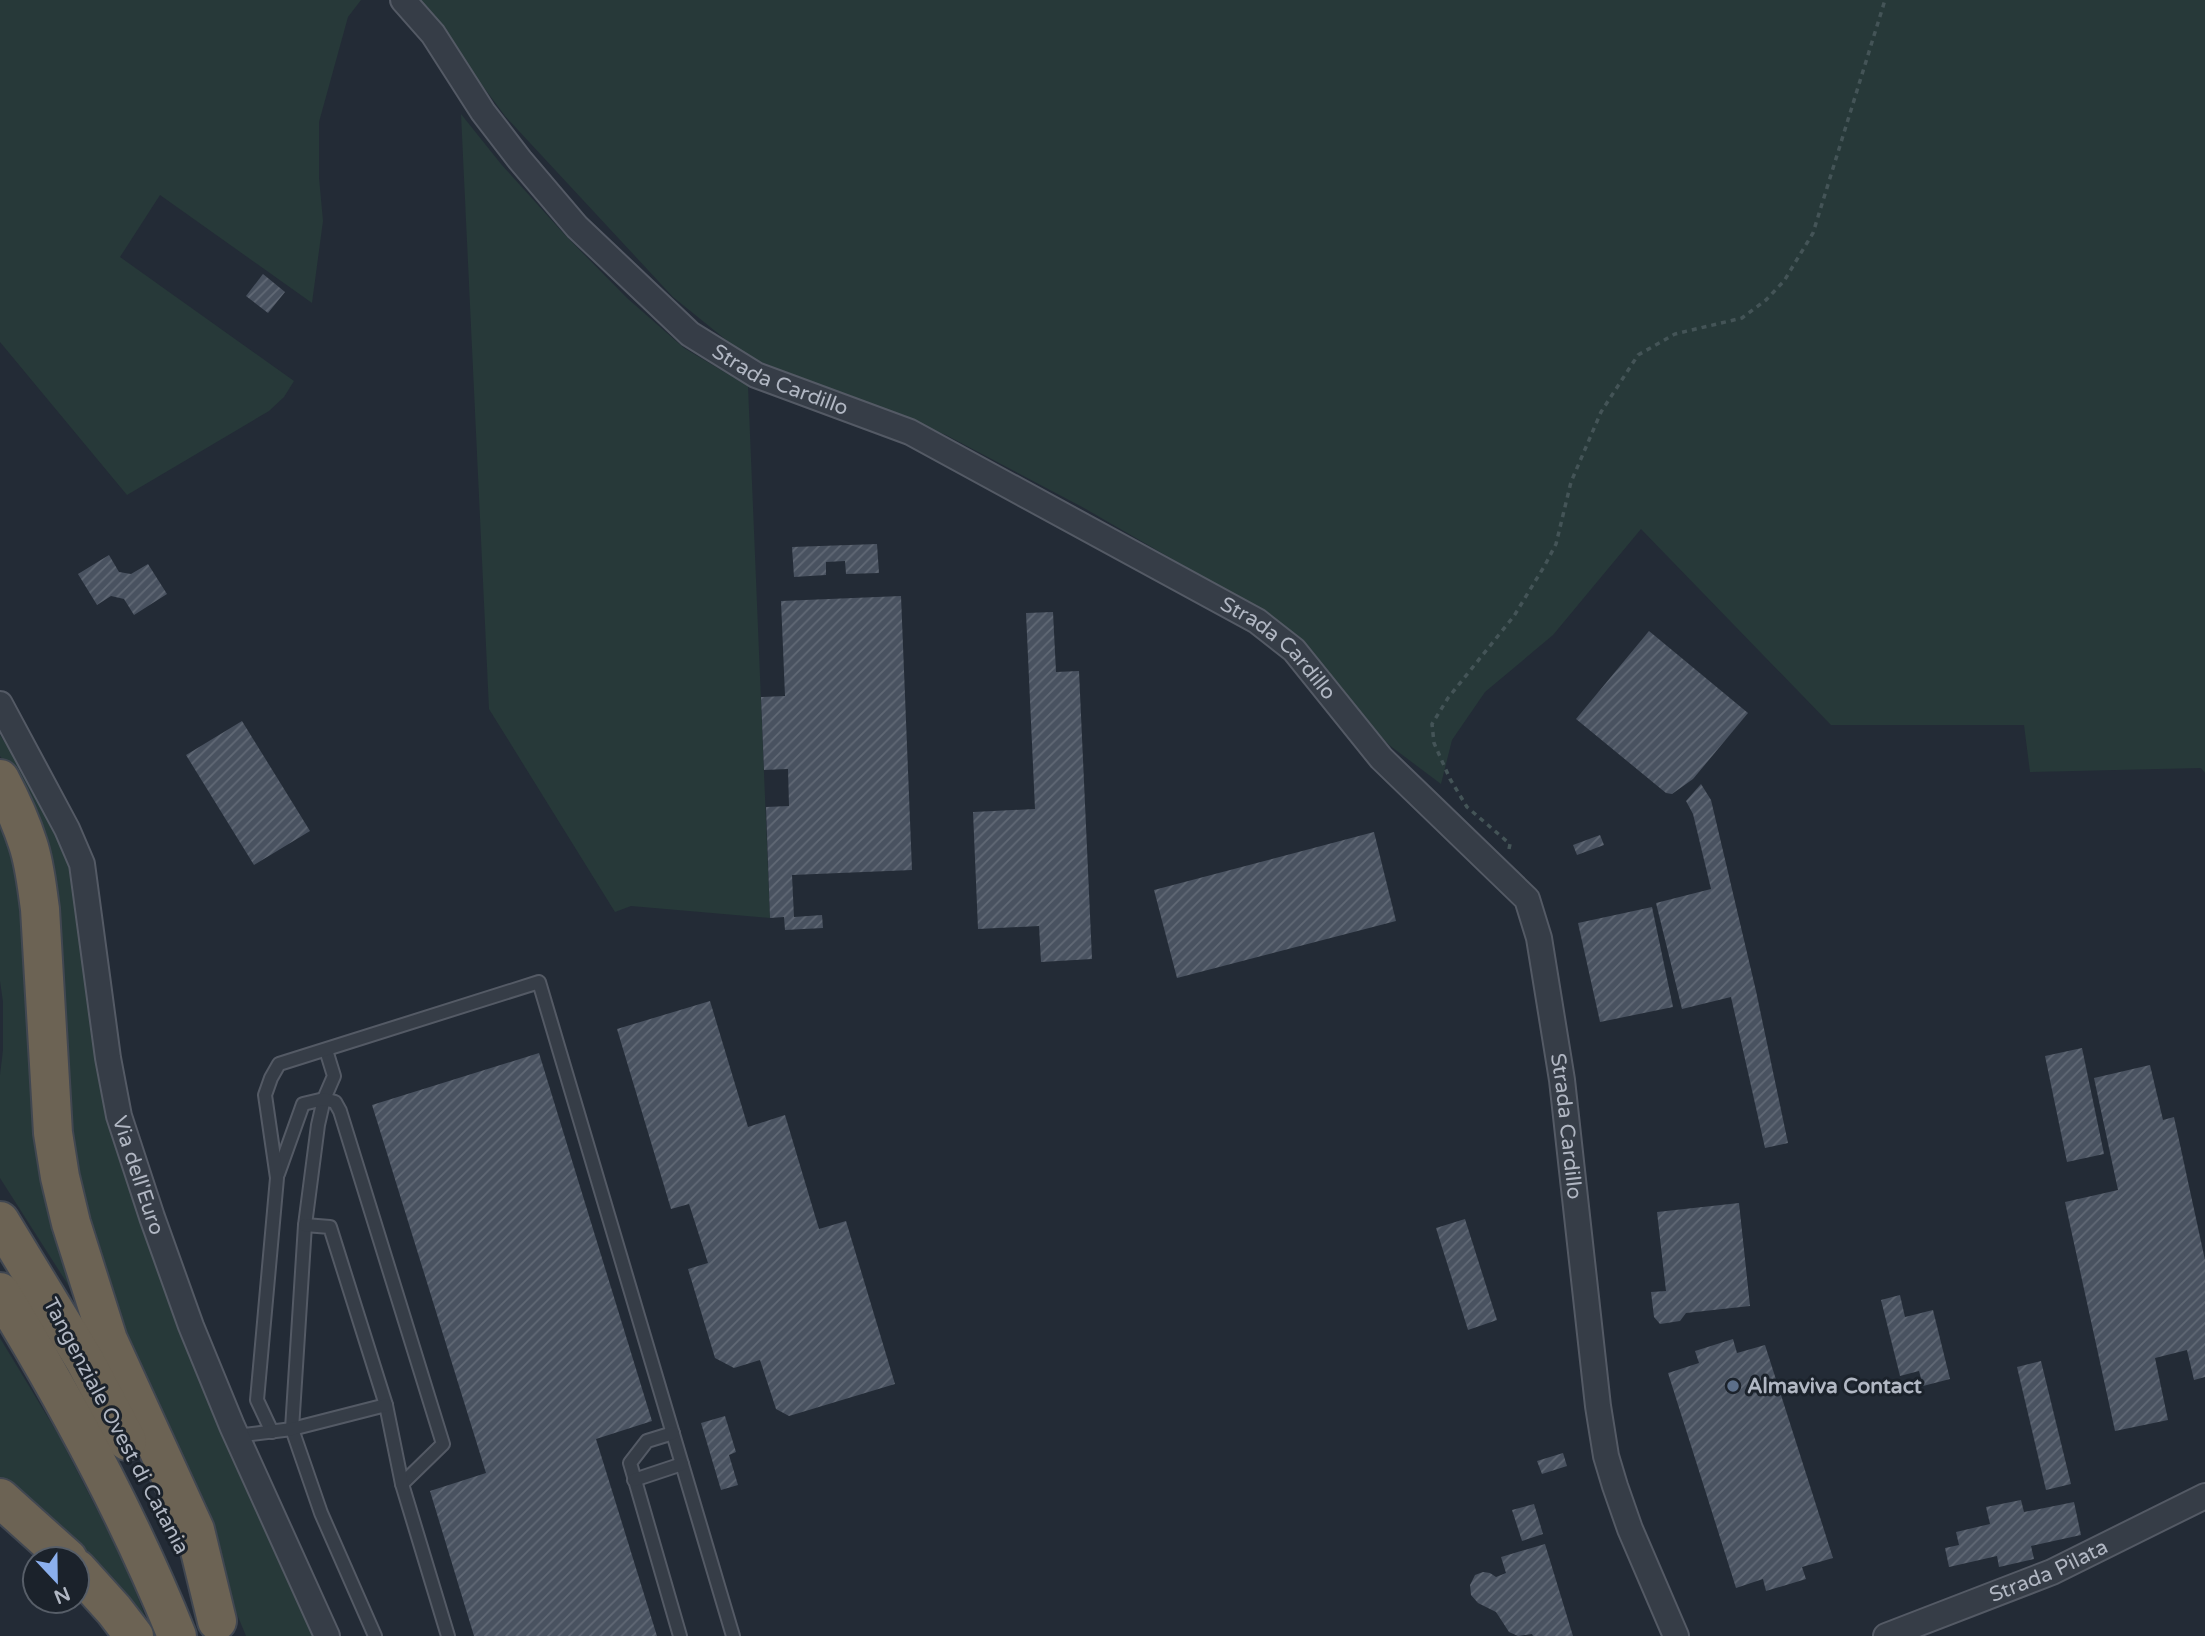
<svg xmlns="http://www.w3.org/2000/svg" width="2205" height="1636" font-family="'Varela Round',sans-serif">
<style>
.grass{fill:#273939}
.building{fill:url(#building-hatch)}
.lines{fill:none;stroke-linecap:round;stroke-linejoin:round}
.service-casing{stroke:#545a65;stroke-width:16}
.minor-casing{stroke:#545a65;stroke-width:28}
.motorway-casing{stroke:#414751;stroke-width:42}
.path{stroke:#445457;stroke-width:3.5;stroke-dasharray:5 5;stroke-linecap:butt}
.service{stroke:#363d47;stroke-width:12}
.minor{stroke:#363d47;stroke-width:24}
.motorway{stroke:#6c6354;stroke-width:38}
.service-dot{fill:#5c6f8a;stroke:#1b222b;stroke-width:2.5}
.labels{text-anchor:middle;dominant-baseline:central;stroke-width:6;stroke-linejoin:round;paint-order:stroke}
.street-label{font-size:21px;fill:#b1b7c3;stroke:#1b222b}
.poi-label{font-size:21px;font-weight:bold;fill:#b1b7c3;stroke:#1b222b;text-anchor:start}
</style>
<defs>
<pattern id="building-hatch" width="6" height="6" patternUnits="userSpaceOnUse" patternTransform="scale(1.75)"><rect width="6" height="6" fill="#495260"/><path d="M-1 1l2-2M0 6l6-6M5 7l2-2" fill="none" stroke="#616975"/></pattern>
</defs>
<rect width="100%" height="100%" fill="#232b36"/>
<g class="grass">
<polygon points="0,0 361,0 348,17 319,122 319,178 323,221 312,303 160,195 120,257 294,381 284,397 269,411 127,495 0,342"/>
<polygon points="419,0 2205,0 2205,773 2201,768 2030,772 2024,725 1831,725 1641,529 1553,635 1485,692 1452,740 1441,784 1389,745 1297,642 1262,611 1084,508 946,435 746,356 673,297 505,116"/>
<polygon points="461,114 501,164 565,235 627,298 684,348 748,386 770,918 631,906 615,912 489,709"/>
<path d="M0 735C32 785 60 827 74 886L101 1090 106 1109 178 1324 207 1399 317 1636H246L203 1532 137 1382 81 1214 8 768 0 756Z"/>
<polygon points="0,800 14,830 88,1316 0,1178 0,1075 3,1050 3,1002 0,981"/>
<polygon points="0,1338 58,1434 125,1564 150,1629 0,1482"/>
</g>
<g class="building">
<polygon points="263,274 285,292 268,313 246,296"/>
<polygon points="877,544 879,573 846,574 845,561 826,562 826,575 794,577 792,547"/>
<polygon points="109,555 119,572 131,574 148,564 167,594 134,615 124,599 111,596 97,605 78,574"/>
<polygon points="901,596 912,870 792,875 794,917 822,915 823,928 785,930 784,917 770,918 766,807 789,806 788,769 764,770 761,697 785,696 781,601"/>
<polygon points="1053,612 1056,672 1079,671 1092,959 1041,962 1039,926 978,929 973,812 1035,809 1026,613"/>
<polygon points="1649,631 1748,713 1693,779 1672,794 1666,793 1576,719"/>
<polygon points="242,721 310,831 254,865 186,755"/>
<polygon points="1701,784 1711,800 1756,991 1788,1143 1765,1148 1731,997 1682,1009 1656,903 1711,889 1693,814 1686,801"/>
<polygon points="1374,832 1396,921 1177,978 1154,890"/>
<polygon points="1600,835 1604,845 1577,855 1573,845"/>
<polygon points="1652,907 1673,1007 1600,1022 1578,923"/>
<polygon points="710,1001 748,1127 785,1115 819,1229 846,1221 895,1384 789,1416 776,1409 760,1360 734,1368 715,1358 688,1269 708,1263 689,1204 671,1209 617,1029"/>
<polygon points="2082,1048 2104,1154 2067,1162 2045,1056"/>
<polygon points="539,1053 652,1421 596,1439 657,1636 474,1636 430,1491 486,1473 372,1105"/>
<polygon points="2150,1065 2163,1120 2174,1117 2205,1260 2205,1377 2194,1380 2187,1350 2155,1358 2168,1420 2115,1431 2065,1202 2118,1190 2094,1078"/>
<polygon points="1739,1203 1750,1306 1686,1313 1680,1321 1660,1324 1654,1317 1651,1292 1666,1291 1657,1212"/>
<polygon points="1465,1219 1497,1320 1468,1330 1436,1228"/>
<polygon points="1900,1295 1905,1317 1933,1310 1950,1379 1923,1386 1919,1371 1900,1376 1881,1300"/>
<polygon points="1733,1339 1737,1353 1765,1345 1833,1558 1802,1567 1806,1579 1766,1591 1763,1579 1736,1588 1668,1373 1699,1363 1695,1351"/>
<polygon points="2041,1361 2071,1484 2046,1490 2017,1367"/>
<polygon points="725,1416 736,1452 729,1455 738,1485 721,1490 701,1423"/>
<polygon points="1563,1453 1567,1466 1542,1474 1537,1461"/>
<polygon points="2021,1500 2024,1512 2074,1502 2081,1535 2031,1546 2034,1559 1999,1567 1997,1556 1949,1567 1945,1548 1959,1545 1956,1532 1990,1524 1986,1507"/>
<polygon points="1534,1504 1543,1534 1522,1541 1512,1510"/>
<polygon points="1545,1544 1573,1636 1533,1636 1532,1634 1518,1636 1509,1632 1496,1612 1478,1603 1471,1595 1470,1585 1475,1575 1483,1572 1490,1573 1496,1577 1506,1573 1501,1557"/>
</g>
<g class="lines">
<defs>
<g id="service">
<polyline points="326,1050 334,1076 324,1099 318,1125 305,1225 292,1429 321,1513 375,1636"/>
<polyline points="278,1174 303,1104 324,1099 335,1102 340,1111 443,1444 402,1484"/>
<polyline points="305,1225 330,1227 386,1405 402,1484 448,1636"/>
<polyline points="272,1432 257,1400 277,1178 265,1095 271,1078 279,1064 539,982 733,1636"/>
<polyline points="673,1433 647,1441 630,1463 680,1636"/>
<polyline points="236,1436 292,1429 386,1405"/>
<polyline points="634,1480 682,1464"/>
</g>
<g id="minor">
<path id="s1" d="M403 0 433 34 483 112 520 160 577 227 690 334 756 375 910 432 1257 621 1294 650 1381 758 1527 899 1539 938 1562 1080 1598 1406 1606 1456 1615 1486 1630 1529 1676 1636"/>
<path id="s2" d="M0 704 67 829 82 864 108 1058 119 1116 152 1217 191 1326 232 1426 327 1636"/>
<path id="s3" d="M1886 1636 2052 1572 2205 1496"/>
</g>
<g id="motorway">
<path d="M0 779C11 800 21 822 28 844 35 865 37 888 40 909L53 1133 60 1177 71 1223 108 1340 195 1530 217 1621"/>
<polyline points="0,1221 85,1361 127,1441"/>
<path d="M0 1292C67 1402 129 1516 177 1636"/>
<polyline points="0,1498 68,1559"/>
<polyline points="77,1569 114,1610 134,1636"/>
</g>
</defs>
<use href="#service" class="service-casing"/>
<use href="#minor" class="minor-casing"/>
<use href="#motorway" class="motorway-casing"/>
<polyline class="path" points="1509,849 1510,844 1467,807 1450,779 1434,743 1432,724 1448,698 1514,616 1545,565 1556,544 1571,482 1601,412 1638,355 1675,334 1742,318 1766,300 1784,281 1813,233 1885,0"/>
<use href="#service" class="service"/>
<use href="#minor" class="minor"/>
<use href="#motorway" class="motorway"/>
</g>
<circle class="service-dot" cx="1733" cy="1386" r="7"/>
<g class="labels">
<g class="street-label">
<text stroke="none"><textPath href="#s1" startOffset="544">Strada Cardillo</textPath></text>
<text stroke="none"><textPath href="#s1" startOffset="1113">Strada Cardillo</textPath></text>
<text stroke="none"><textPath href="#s1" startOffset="1699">Strada Cardillo</textPath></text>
<text stroke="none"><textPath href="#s2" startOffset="497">Via dell'Euro</textPath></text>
<text transform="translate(116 1426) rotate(62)">Tangenziale Ovest di Catania</text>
<text stroke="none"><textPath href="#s3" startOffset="175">Strada Pilata</textPath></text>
</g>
<g class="poi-label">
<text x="1747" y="1386">Almaviva Contact</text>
</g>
</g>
<g transform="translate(56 1580) rotate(158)"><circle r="33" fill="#1b222b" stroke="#575e68" stroke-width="2"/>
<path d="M0-5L12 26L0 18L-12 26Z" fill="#8bafed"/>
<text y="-10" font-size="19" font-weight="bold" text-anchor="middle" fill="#b1b7c3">N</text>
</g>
</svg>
